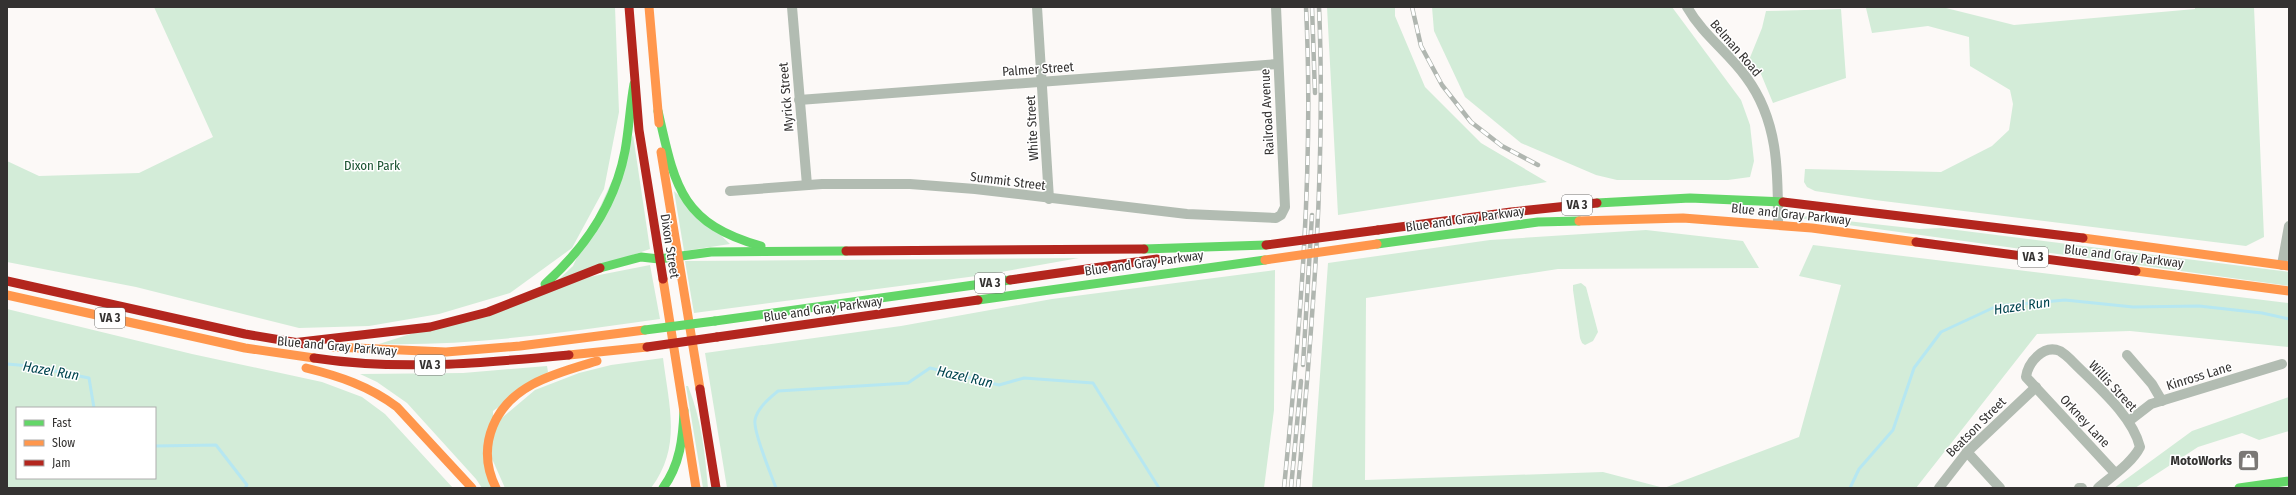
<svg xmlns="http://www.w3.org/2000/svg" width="2296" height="495" font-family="'Fira Sans Condensed',sans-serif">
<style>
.green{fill:#d3ecd8;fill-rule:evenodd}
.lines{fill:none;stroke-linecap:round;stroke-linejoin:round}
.stream{stroke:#b6e7f1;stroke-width:3}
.street{stroke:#b2bcb2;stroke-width:10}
.fast{stroke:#63d668;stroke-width:9}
.slow{stroke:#ff974d;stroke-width:9}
.jam{stroke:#b3261e;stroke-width:9}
.rail-casing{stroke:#b0b6b0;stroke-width:4.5}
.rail{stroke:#fff;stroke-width:3;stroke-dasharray:9;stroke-linecap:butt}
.fast-bridge{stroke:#63d668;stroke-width:9}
.slow-bridge{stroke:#ff974d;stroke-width:9}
.jam-bridge{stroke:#b3261e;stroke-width:9}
.labels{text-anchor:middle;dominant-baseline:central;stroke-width:3;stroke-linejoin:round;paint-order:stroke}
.shield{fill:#fff;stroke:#71706f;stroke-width:1}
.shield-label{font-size:12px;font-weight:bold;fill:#343231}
.street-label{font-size:13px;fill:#343231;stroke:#fff}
.park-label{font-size:13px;fill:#1a5230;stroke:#fff}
.poi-label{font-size:13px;font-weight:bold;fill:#343231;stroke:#fff;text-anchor:end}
.water-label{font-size:14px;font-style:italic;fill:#00444f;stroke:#fff}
</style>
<rect width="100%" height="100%" fill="#fcf9f7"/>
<g class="green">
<polygon points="154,7 615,7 619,112 604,189 572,248 510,293 439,314 369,326 299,328 136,287 7,262 7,161 39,176 139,173 213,137"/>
<polygon points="1327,7 1395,7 1395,16 1425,87 1481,143 1547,182 1338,215"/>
<polygon points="1432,7 1672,7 1741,100 1750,125 1754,161 1750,177 1728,180 1617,180 1596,175 1521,143 1465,97 1434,31"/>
<polygon points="1942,7 2014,25 2195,9 2195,7 2254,7 2264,237 2246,246 1875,200 1815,191 1807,187 1804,182 1805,169 1941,172 1992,146 2009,130 2013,104 2010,90 1970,66 1969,37 1928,26 1872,33 1866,8"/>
<polygon points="1841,9 1846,78 1773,103 1761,74 1749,60 1762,28 1766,11"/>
<polygon points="633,135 650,249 557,281 573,266"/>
<polygon points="674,191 730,244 684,251"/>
<polygon points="1802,216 1919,229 1941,228 2289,272 2289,286 1798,218"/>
<polygon points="1646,230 1743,241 1759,268 1558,269 1366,298 1365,480 1603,472 1664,488 1799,437 1841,285 1799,276 1813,245 2289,303 2289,347 2130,331 2037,334 1916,488 1312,488 1328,263 1490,240"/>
<polygon points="1079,258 984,275 694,313 685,261"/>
<path d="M650 265 660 319C567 332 474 346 379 344L589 277Z"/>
<polygon points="1275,270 1274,410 1264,488 727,488 705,353 901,326 1052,299"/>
<polygon points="1581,283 1586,287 1598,332 1593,341 1585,345 1582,343 1580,338 1573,290 1573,285"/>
<path d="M7 309 192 354 322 382 362 397 385 414 453 488H7ZM17 408H155V478H17Z"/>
<path d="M663 358C669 406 682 447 651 488H505L489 452 497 422 535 390 579 373 611 365Z"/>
<polygon points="547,366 548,372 493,411 492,488 482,488 476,479 407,403 377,382 360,374 463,373"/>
<path d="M686 386H688C701 418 705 453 708 488H703Z"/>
<polygon points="2289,397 2289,431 2259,440 2242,433 2198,447 2135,488 2114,488 2192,431"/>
</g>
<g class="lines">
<g class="stream">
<polyline points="7,364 30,366 89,378 94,408"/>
<polyline points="155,446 216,445 247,485 245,488"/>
<path d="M776 488C771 474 753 432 755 420 757 408 770 398 778 391L908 383 930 368 999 385 1024 378 1093 383 1159 488"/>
<polyline points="1850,488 1859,469 1893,430 1914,368 1941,332 1997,306 2065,300 2133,307 2199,306 2262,313 2289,319"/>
</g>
<g class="street">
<polyline points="792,7 807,185"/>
<polyline points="1037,7 1049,199"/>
<path d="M1687 7C1703 35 1728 52 1746 77 1779 121 1778 173 1778 224"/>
<polyline points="799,100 1278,64"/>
<polyline points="730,191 822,184 910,184 975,189 1187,214 1276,218 1281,215 1285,207 1276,7"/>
<polyline points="2282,265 2289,226"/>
<polyline points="2127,355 2152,384 2162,401"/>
<polyline points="2129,421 2151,404 2282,364"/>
<polyline points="1967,452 2000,488"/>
<polyline points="1939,488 1967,452 2036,387"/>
<polyline points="2079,488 2082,488"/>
<path d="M2098 488C2112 476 2132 463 2140 447 2132 414 2093 383 2070 359 2067 356 2063 353 2060 351 2043 344 2028 363 2026 377L2115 473"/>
</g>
<g class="fast">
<path d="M658 111C675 186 680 223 761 246"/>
<polyline points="1597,203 1690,198 1783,202"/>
<polyline points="1377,244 1538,222 1579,221"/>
<polyline points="1144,249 1266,245"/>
<polyline points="600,268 641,257 659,259 711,252 846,251"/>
<path d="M545 284C585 248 615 204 625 151 629 129 630 106 634 84"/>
<polyline points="978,300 1265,260"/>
<polyline points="715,321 1010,280"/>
<path d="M663 488C680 465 683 438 684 410"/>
<polyline points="2239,488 2289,481"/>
</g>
<g class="slow">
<polyline points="649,7 659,123"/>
<polyline points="661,152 700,389"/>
<polyline points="1579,221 1683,218 1812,228 1916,242"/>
<polyline points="2083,238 2289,266"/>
<polyline points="2136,271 2289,291"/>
<polyline points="663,279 696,488"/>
<polyline points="7,295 245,348 314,358"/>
<polyline points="333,347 446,352 520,346 645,330"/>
<polyline points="569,355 647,347"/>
<path d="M306 368C339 376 369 386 397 407L472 488"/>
<path d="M496 488C486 468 484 448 493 426 510 384 557 373 597 361"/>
</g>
<g class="jam">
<polyline points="629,7 639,130 663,279"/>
<polyline points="1783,202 2083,238"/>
<polyline points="1378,230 1511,212 1597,203"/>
<polyline points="1916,242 2136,271"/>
<polyline points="846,251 1144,249"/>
<polyline points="1010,280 1157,259"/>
<polyline points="7,281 245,334 305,344"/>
<polyline points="717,337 978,300"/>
<polyline points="292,343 430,327 488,312 600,268"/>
<path d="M314 358C399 371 484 363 569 355"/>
<polyline points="700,389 716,488"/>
</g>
<defs>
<g id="rail">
<polyline points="1312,7 1315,93"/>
<polyline points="1412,7 1421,46 1442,85 1471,122 1502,146 1538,165"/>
<polyline points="1303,365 1312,215"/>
<path d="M1284 488C1300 328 1314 168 1306 7"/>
<polyline points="1291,488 1301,381"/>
<path d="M1298 488C1312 328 1326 168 1319 7"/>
</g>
</defs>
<use href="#rail" class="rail-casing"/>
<use href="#rail" class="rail"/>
<polyline class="fast-bridge" points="645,330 715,321"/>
<polyline class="slow-bridge" points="1265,260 1377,244"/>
<g class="jam-bridge">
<polyline points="1266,245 1378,230"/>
<polyline points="647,347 717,337"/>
</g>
</g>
<defs>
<symbol id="shop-square" viewBox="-11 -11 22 22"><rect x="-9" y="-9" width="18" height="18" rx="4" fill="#7a7876" stroke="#fff"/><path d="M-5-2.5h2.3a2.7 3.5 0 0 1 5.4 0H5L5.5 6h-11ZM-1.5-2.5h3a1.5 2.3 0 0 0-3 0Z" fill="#fff"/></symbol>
</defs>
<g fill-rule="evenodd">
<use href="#shop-square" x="2236" y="448" width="25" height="25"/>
</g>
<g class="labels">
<g class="shield">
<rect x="1562" y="195" width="30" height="20" rx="3"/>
<rect x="2018" y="247" width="30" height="20" rx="3"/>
<rect x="975" y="273" width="30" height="20" rx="3"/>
<rect x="95" y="308" width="30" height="20" rx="3"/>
<rect x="415" y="355" width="30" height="20" rx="3"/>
</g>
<g class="shield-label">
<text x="1577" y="205">VA 3</text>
<text x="2033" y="257">VA 3</text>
<text x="990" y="283">VA 3</text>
<text x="110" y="318">VA 3</text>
<text x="430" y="365">VA 3</text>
</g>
<g class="street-label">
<text transform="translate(1736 48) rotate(49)">Belman Road</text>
<text transform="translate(1038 69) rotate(-4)">Palmer Street</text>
<text transform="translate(786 97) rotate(-95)">Myrick Street</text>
<text transform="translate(1267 112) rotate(-93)">Railroad Avenue</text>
<text transform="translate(1032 128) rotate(-93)">White Street</text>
<text transform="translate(1008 181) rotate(7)">Summit Street</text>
<text transform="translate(1791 214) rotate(6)">Blue and Gray Parkway</text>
<text transform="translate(1465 219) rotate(-8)">Blue and Gray Parkway</text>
<text transform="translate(670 246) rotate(81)">Dixon Street</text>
<text transform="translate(2124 256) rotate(7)">Blue and Gray Parkway</text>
<text transform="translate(1144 263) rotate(-8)">Blue and Gray Parkway</text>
<text transform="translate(823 309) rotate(-8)">Blue and Gray Parkway</text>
<text transform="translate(337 346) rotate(5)">Blue and Gray Parkway</text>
<text transform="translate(2199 376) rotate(-17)">Kinross Lane</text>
<text transform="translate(2113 386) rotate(47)">Willis Street</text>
<text transform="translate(2085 421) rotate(47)">Orkney Lane</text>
<text transform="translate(1976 427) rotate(-45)">Beatson Street</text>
</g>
<g class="park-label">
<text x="372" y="165">Dixon Park</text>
</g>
<g class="poi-label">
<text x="2232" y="460">MotoWorks</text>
</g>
<g class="water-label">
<text transform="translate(2022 306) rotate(-8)">Hazel Run</text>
<text transform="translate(51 371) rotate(10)">Hazel Run</text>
<text transform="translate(965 377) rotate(13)">Hazel Run</text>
</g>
</g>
<rect width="2296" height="495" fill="none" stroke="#343231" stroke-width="16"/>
<rect x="16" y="407" width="140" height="72" fill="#ffffff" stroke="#aeadad"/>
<rect x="24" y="420" width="20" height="6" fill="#63d668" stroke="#aeadad"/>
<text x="52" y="427" font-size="12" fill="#343231">Fast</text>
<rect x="24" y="440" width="20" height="6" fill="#ff974d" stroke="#aeadad"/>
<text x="52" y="447" font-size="12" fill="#343231">Slow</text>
<rect x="24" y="460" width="20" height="6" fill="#b3261e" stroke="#aeadad"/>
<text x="52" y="467" font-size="12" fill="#343231">Jam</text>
</svg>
